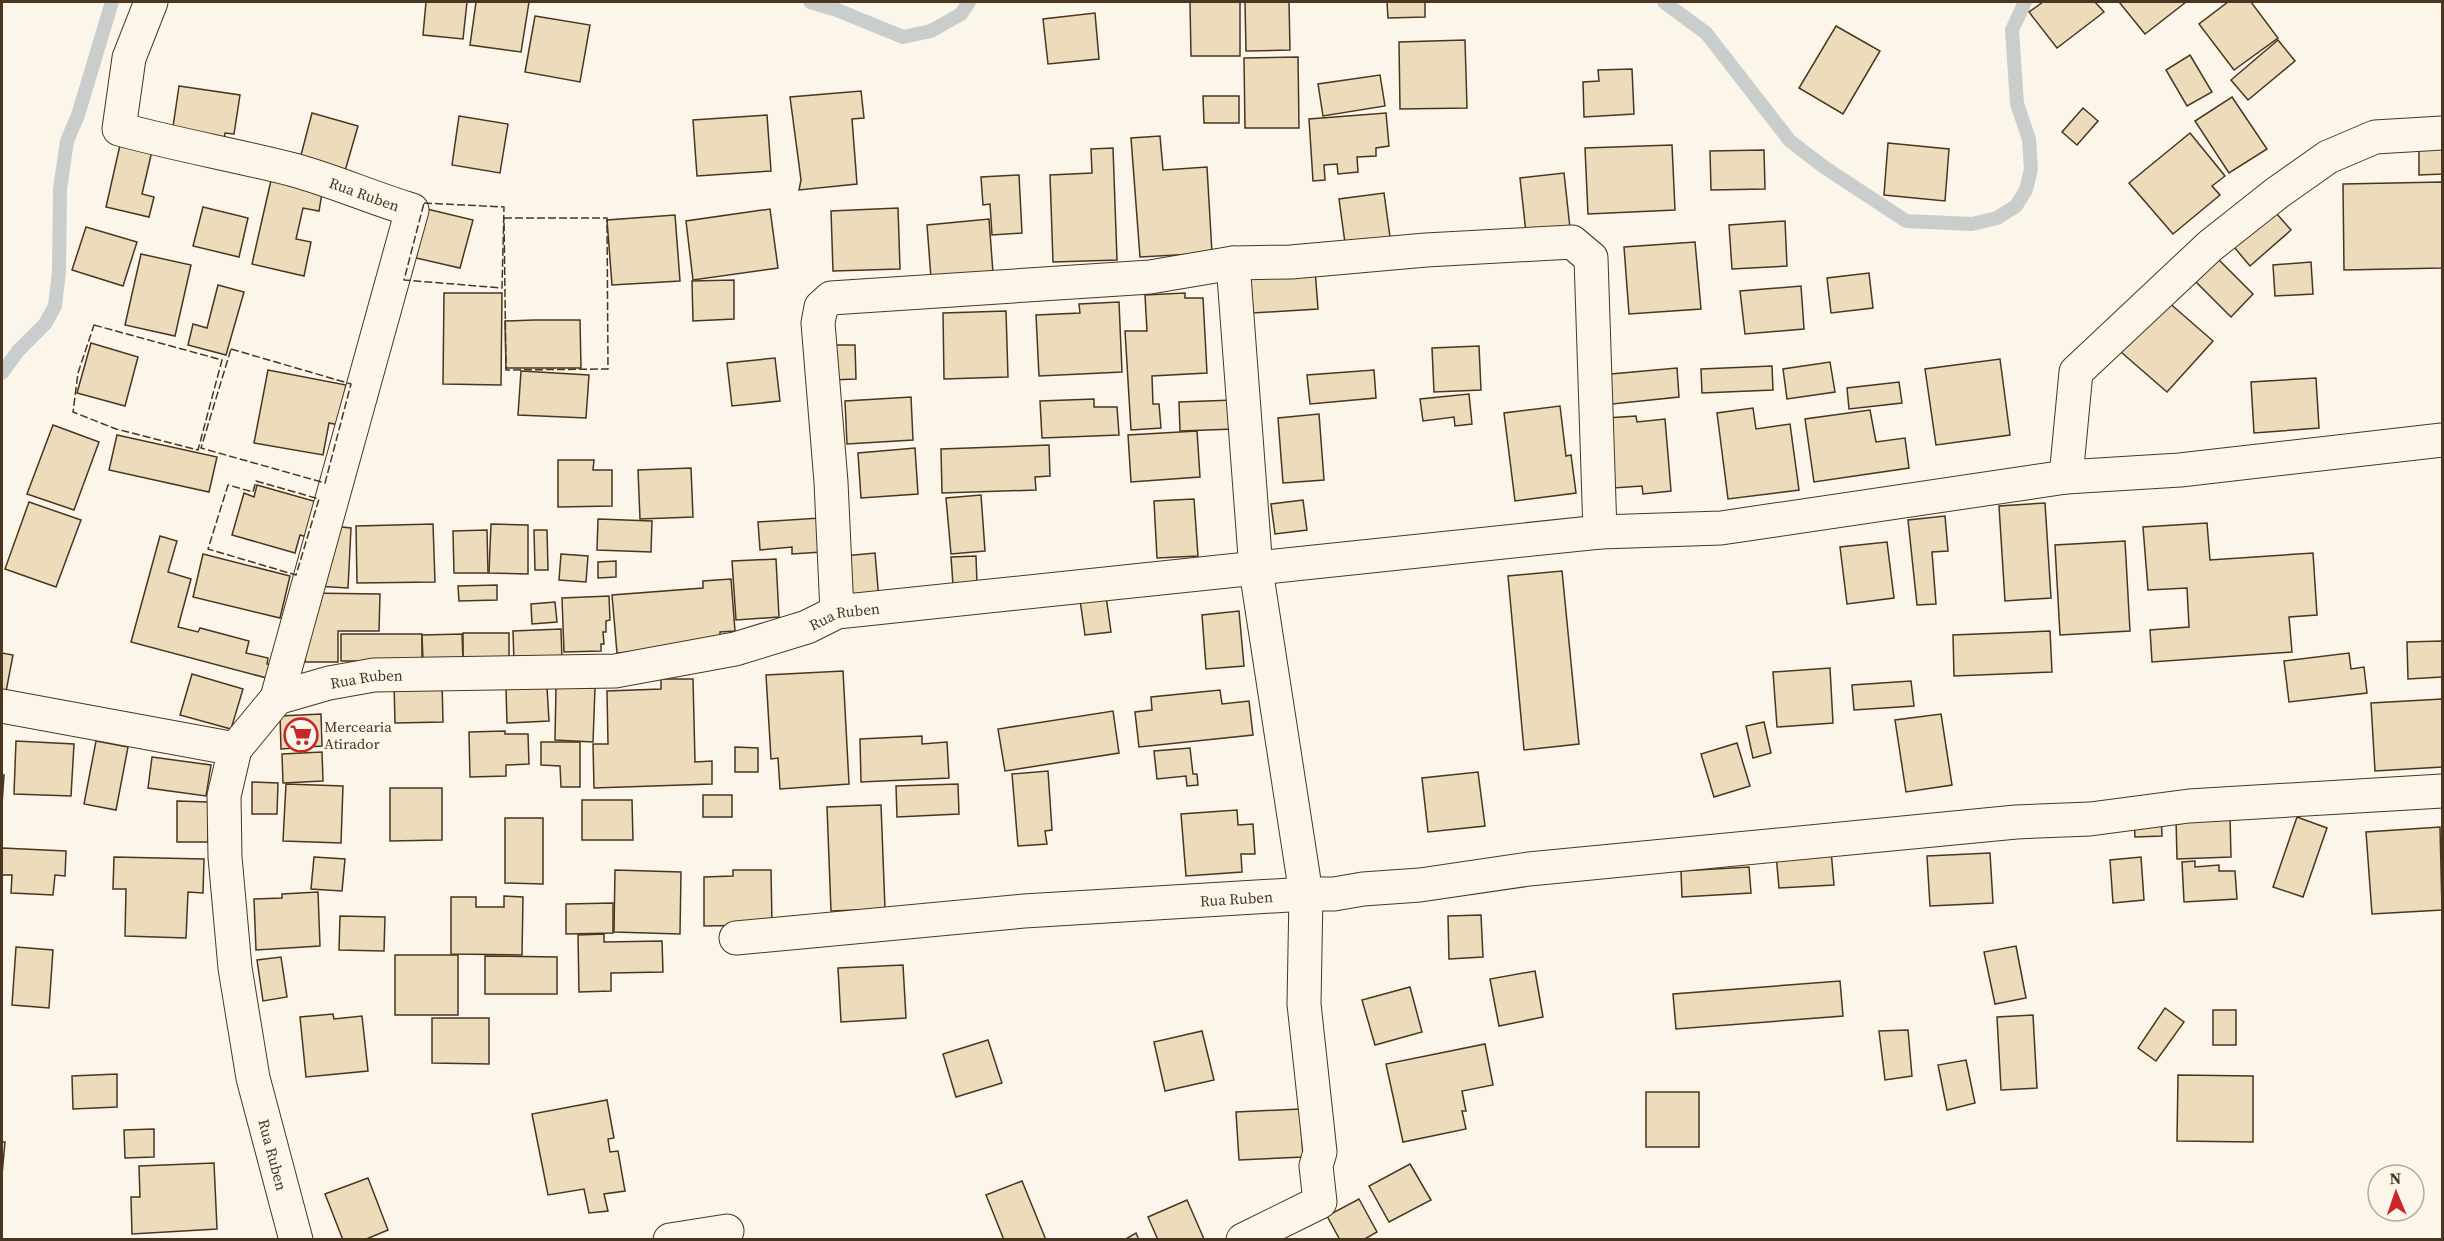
<svg xmlns="http://www.w3.org/2000/svg" width="2444" height="1241" font-family="'Source Serif 4',serif">
<style>
.lines{fill:none;stroke-linecap:round;stroke-linejoin:round}
.stream{stroke:#c9cecd;stroke-width:14}
.building{fill:#ecdcbc;stroke:#4a3520;stroke-width:1.5}
.street-casing{stroke:#4a3520;stroke-width:35}
.street{stroke:#fbf6e9;stroke-width:33}
.fence{stroke:#4a3520;stroke-width:1.5;stroke-dasharray:8 3;stroke-linecap:butt}
.labels{text-anchor:middle;dominant-baseline:central;stroke-width:4.5;stroke-linejoin:round;paint-order:stroke}
.street-label{font-size:15px;fill:#4a3520;stroke:#fbf6e9}
.poi-label{font-size:15px;fill:#4a3520;stroke:#fbf6e9;text-anchor:start}
</style>
<rect width="100%" height="100%" fill="#fbf6e9"/>
<g class="lines">
<g class="stream">
<polyline points="810,2 837,10 903,37 931,31 961,14 969,2"/>
<polyline points="1664,2 1706,33 1790,141 1824,167 1906,221 1972,224 1997,218 2016,206 2026,190 2031,169 2029,139 2017,104 2012,30 2025,2"/>
<polyline points="2,373 18,351 45,324 55,306 59,272 60,189 67,141 78,115 112,2"/>
</g>
</g>
<g class="building">
<polygon points="426,2 467,2 463,39 423,35"/>
<polygon points="476,2 529,2 521,52 470,45"/>
<polygon points="1190,2 1240,2 1240,56 1191,56"/>
<polygon points="1245,2 1289,2 1290,50 1246,51"/>
<polygon points="1387,2 1425,2 1425,17 1388,18"/>
<polygon points="2043,2 2095,2 2104,12 2057,48 2029,12"/>
<polygon points="2119,2 2186,2 2145,34"/>
<polygon points="2228,2 2251,2 2278,38 2234,70 2199,24"/>
<polygon points="1095,13 1099,59 1048,64 1043,19"/>
<polygon points="535,16 590,25 580,82 525,72"/>
<polygon points="1836,26 1880,51 1843,114 1799,88"/>
<polygon points="1465,40 1467,108 1400,109 1399,42"/>
<polygon points="2278,40 2295,61 2248,100 2231,80"/>
<polygon points="2190,55 2212,92 2187,106 2166,70"/>
<polygon points="1298,57 1299,128 1245,128 1244,58"/>
<polygon points="1632,69 1634,114 1584,117 1583,82 1599,81 1598,70"/>
<polygon points="1380,75 1385,106 1323,116 1318,84"/>
<polygon points="179,86 240,95 234,134 225,133 224,140 173,127"/>
<polygon points="861,91 864,118 852,119 857,184 799,190 801,180 790,97"/>
<polygon points="1203,96 1239,96 1239,123 1204,123"/>
<polygon points="2232,97 2267,149 2229,173 2195,121"/>
<polygon points="2083,108 2098,121 2077,145 2062,132"/>
<polygon points="312,113 358,126 345,171 300,159"/>
<polygon points="1386,113 1389,146 1376,148 1376,156 1357,157 1358,172 1338,174 1337,164 1324,165 1325,180 1313,181 1309,119"/>
<polygon points="767,115 771,171 697,176 693,120"/>
<polygon points="459,116 508,124 500,173 452,165"/>
<polygon points="2190,133 2225,176 2212,186 2220,195 2173,234 2129,183"/>
<polygon points="1160,136 1163,170 1207,167 1212,253 1140,257 1131,138"/>
<polygon points="2442,138 2442,174 2419,175 2419,139"/>
<polygon points="1888,143 1949,149 1945,201 1884,195"/>
<polygon points="120,145 152,151 142,194 154,197 149,217 106,207"/>
<polygon points="1672,145 1675,210 1588,214 1585,148"/>
<polygon points="1113,148 1117,260 1053,262 1050,175 1092,173 1091,149"/>
<polygon points="1764,150 1765,189 1711,190 1710,151"/>
<polygon points="1564,173 1570,228 1526,233 1520,178"/>
<polygon points="1019,175 1022,233 992,235 990,204 983,205 981,177"/>
<polygon points="272,176 323,187 319,211 303,208 296,239 311,242 304,276 252,264"/>
<polygon points="2442,182 2442,268 2344,270 2343,184"/>
<polygon points="1384,193 1390,237 1345,243 1339,199"/>
<polygon points="2270,206 2291,230 2250,266 2229,241"/>
<polygon points="203,207 248,218 239,257 193,246"/>
<polygon points="898,208 900,269 833,271 831,211"/>
<polygon points="427,209 473,220 460,268 416,258"/>
<polygon points="770,209 778,268 693,280 686,221"/>
<polygon points="675,215 680,281 612,285 607,220"/>
<polygon points="989,219 993,273 931,278 927,225"/>
<polygon points="1785,221 1787,266 1732,269 1729,225"/>
<polygon points="86,227 137,242 123,286 72,270"/>
<polygon points="1695,242 1701,309 1629,314 1624,247"/>
<polygon points="141,254 191,265 175,336 125,325"/>
<polygon points="2215,256 2253,294 2231,317 2192,278"/>
<polygon points="2311,262 2313,294 2275,296 2273,265"/>
<polygon points="1315,269 1318,309 1253,313 1250,274"/>
<polygon points="1869,273 1873,308 1831,313 1827,278"/>
<polygon points="734,280 734,319 693,321 692,281"/>
<polygon points="218,285 244,292 226,355 188,345 193,324 207,328"/>
<polygon points="1801,286 1804,329 1745,334 1740,291"/>
<polygon points="444,293 502,293 501,385 443,384"/>
<polygon points="1185,293 1185,298 1203,298 1207,373 1152,376 1153,404 1159,404 1161,428 1131,430 1125,331 1147,331 1145,295"/>
<polygon points="2167,301 2213,341 2167,392 2121,352"/>
<polygon points="1119,302 1122,372 1039,376 1036,315 1080,313 1079,304"/>
<polygon points="1006,311 1008,377 944,379 943,313"/>
<polygon points="534,320 580,320 581,368 506,368 505,321"/>
<polygon points="91,343 138,357 125,406 77,393"/>
<polygon points="829,345 855,345 856,379 830,380"/>
<polygon points="1479,346 1481,390 1434,392 1432,348"/>
<polygon points="775,358 780,401 732,406 727,363"/>
<polygon points="2000,359 2010,435 1936,445 1925,369"/>
<polygon points="1830,362 1835,392 1787,399 1783,369"/>
<polygon points="1772,366 1773,390 1702,393 1701,369"/>
<polygon points="1677,368 1679,397 1603,405 1600,375"/>
<polygon points="268,370 346,385 339,425 329,423 323,455 254,443"/>
<polygon points="1374,370 1376,398 1310,404 1307,375"/>
<polygon points="521,371 589,375 586,418 518,415"/>
<polygon points="2316,378 2319,428 2254,433 2251,382"/>
<polygon points="1899,382 1902,403 1849,409 1847,388"/>
<polygon points="1469,394 1472,424 1455,426 1454,417 1423,421 1420,399"/>
<polygon points="911,397 913,440 847,444 845,401"/>
<polygon points="1094,399 1094,407 1117,407 1119,435 1042,438 1040,401"/>
<polygon points="1233,400 1234,429 1180,431 1179,402"/>
<polygon points="1560,406 1566,456 1571,455 1576,493 1515,501 1504,413"/>
<polygon points="1753,408 1756,429 1790,424 1799,490 1728,499 1717,413"/>
<polygon points="1870,410 1876,442 1905,438 1909,468 1814,482 1805,419"/>
<polygon points="1319,414 1324,480 1283,483 1278,418"/>
<polygon points="1636,416 1637,422 1665,419 1671,491 1643,494 1642,486 1613,488 1606,418"/>
<polygon points="53,425 99,442 74,510 27,494"/>
<polygon points="1197,431 1200,477 1131,482 1128,435"/>
<polygon points="117,435 217,457 209,492 109,470"/>
<polygon points="1049,445 1050,476 1035,477 1036,490 942,493 941,449"/>
<polygon points="915,448 918,494 861,498 858,453"/>
<polygon points="558,460 594,460 593,470 612,470 612,506 558,507"/>
<polygon points="691,468 693,517 640,519 638,470"/>
<polygon points="257,485 317,502 307,537 300,535 295,553 232,535 244,493 254,497"/>
<polygon points="981,495 985,551 951,554 946,498"/>
<polygon points="1194,499 1198,556 1157,558 1154,501"/>
<polygon points="1303,500 1307,530 1275,534 1271,504"/>
<polygon points="29,502 81,520 56,587 5,569"/>
<polygon points="2045,503 2051,598 2005,601 1999,506"/>
<polygon points="1945,516 1948,551 1932,552 1936,604 1917,605 1908,520"/>
<polygon points="820,518 822,552 792,554 792,547 760,550 758,522"/>
<polygon points="598,519 652,521 651,552 597,550"/>
<polygon points="2207,523 2210,560 2313,553 2317,615 2289,617 2292,652 2152,662 2150,630 2189,627 2187,588 2148,590 2143,527"/>
<polygon points="433,524 435,582 357,583 356,526"/>
<polygon points="491,524 528,525 528,574 489,573"/>
<polygon points="332,526 351,528 348,588 315,586"/>
<polygon points="487,530 488,573 454,573 453,531"/>
<polygon points="534,530 547,530 548,570 535,570"/>
<polygon points="160,536 177,541 168,572 191,579 178,627 198,632 200,628 249,641 246,653 268,658 267,664 281,668 278,681 131,642"/>
<polygon points="2125,541 2130,631 2060,635 2055,545"/>
<polygon points="1887,542 1894,598 1847,604 1840,547"/>
<polygon points="875,553 879,600 847,602 844,556"/>
<polygon points="203,554 290,576 280,618 193,597"/>
<polygon points="561,554 588,556 586,582 559,580"/>
<polygon points="976,556 977,584 953,585 951,557"/>
<polygon points="776,559 779,617 736,620 732,561"/>
<polygon points="616,561 616,577 598,578 598,562"/>
<polygon points="1562,571 1579,744 1524,750 1508,576"/>
<polygon points="731,579 735,631 720,632 720,636 712,646 617,653 612,595 703,588 703,581"/>
<polygon points="497,585 497,600 459,601 458,586"/>
<polygon points="306,593 380,594 379,631 338,631 338,662 305,662"/>
<polygon points="609,596 610,620 606,621 606,632 603,632 604,644 601,644 601,651 564,652 562,598"/>
<polygon points="1106,596 1111,632 1085,635 1080,600"/>
<polygon points="555,602 557,622 532,624 531,604"/>
<polygon points="1239,611 1244,666 1206,669 1202,615"/>
<polygon points="561,629 562,661 514,663 513,631"/>
<polygon points="2050,631 2052,672 1954,676 1953,635"/>
<polygon points="463,633 509,633 509,657 463,659"/>
<rect x="341" y="634" width="81" height="27"/>
<polygon points="462,634 463,659 423,660 422,635"/>
<polygon points="2442,641 2442,677 2408,679 2407,642"/>
<polygon points="2,653 13,655 5,697 2,696"/>
<polygon points="2349,653 2351,669 2364,667 2367,693 2289,702 2284,661"/>
<polygon points="1830,668 1833,723 1777,727 1773,672"/>
<polygon points="843,671 849,784 780,789 778,758 771,759 766,675"/>
<polygon points="192,674 243,689 231,729 180,715"/>
<polygon points="661,679 693,679 695,762 712,761 712,784 594,788 593,744 608,744 607,691 661,689"/>
<polygon points="1911,681 1914,706 1854,710 1852,685"/>
<polygon points="442,682 443,722 395,723 394,683"/>
<polygon points="556,686 595,688 593,742 555,740"/>
<polygon points="547,687 549,721 507,723 506,689"/>
<polygon points="1220,690 1222,704 1249,701 1253,735 1139,747 1135,712 1152,710 1151,697"/>
<polygon points="2442,699 2442,767 2375,771 2371,703"/>
<polygon points="1113,711 1119,753 1005,771 998,729"/>
<polygon points="321,714 322,746 281,749 280,716"/>
<polygon points="1941,714 1952,785 1906,792 1895,720"/>
<polygon points="1764,722 1771,753 1753,758 1746,726"/>
<polygon points="505,731 505,734 528,734 529,764 506,765 506,776 470,777 469,732"/>
<polygon points="922,736 922,744 947,742 949,778 861,782 860,739"/>
<polygon points="16,741 74,744 71,796 14,794"/>
<polygon points="96,741 128,747 116,810 84,804"/>
<polygon points="541,742 580,742 580,787 561,787 560,766 541,765"/>
<polygon points="1737,743 1750,786 1714,797 1701,754"/>
<polygon points="735,747 758,748 758,772 735,772"/>
<polygon points="1190,748 1193,774 1197,774 1198,785 1187,786 1186,776 1157,779 1154,751"/>
<polygon points="322,752 323,781 283,783 282,754"/>
<polygon points="152,757 211,765 206,796 148,788"/>
<polygon points="1048,771 1052,830 1045,831 1047,844 1018,846 1012,774"/>
<polygon points="1478,772 1485,826 1428,832 1422,778"/>
<polygon points="2,775 4,775 2,805"/>
<polygon points="252,782 278,783 277,814 252,814"/>
<polygon points="286,784 343,786 341,843 283,841"/>
<polygon points="958,784 959,814 897,817 896,786"/>
<polygon points="390,788 442,788 442,840 390,841"/>
<rect x="703" y="795" width="29" height="22"/>
<polygon points="582,800 632,800 633,840 582,840"/>
<polygon points="177,801 208,802 208,842 177,842"/>
<polygon points="881,805 885,909 831,911 827,807"/>
<polygon points="1237,810 1238,825 1253,824 1255,854 1241,854 1242,872 1186,876 1181,814"/>
<polygon points="2161,814 2162,836 2135,837 2134,815"/>
<polygon points="2230,817 2231,857 2177,859 2176,819"/>
<polygon points="2297,817 2327,828 2303,897 2273,887"/>
<polygon points="505,818 543,818 543,884 505,883"/>
<polygon points="2440,827 2442,910 2372,914 2366,832"/>
<polygon points="2,848 66,851 65,876 55,875 53,895 11,893 12,875 2,875"/>
<polygon points="1831,850 1834,885 1779,888 1776,854"/>
<polygon points="1990,853 1993,903 1930,906 1927,856"/>
<polygon points="114,857 204,859 203,893 188,892 186,938 125,936 126,889 113,889"/>
<polygon points="314,857 345,859 342,891 311,889"/>
<polygon points="2141,857 2144,900 2113,903 2110,860"/>
<polygon points="2195,861 2195,867 2219,865 2219,871 2235,871 2237,899 2184,902 2182,862"/>
<polygon points="1749,867 1751,893 1682,897 1681,871"/>
<polygon points="615,870 681,872 680,934 614,932"/>
<polygon points="733,870 771,870 772,925 704,926 704,877 733,876"/>
<polygon points="318,892 320,946 256,950 254,899 282,898 282,894"/>
<polygon points="504,896 523,897 522,955 451,954 451,897 476,897 476,907 504,907"/>
<polygon points="613,903 613,933 566,934 566,904"/>
<polygon points="1481,915 1483,957 1449,959 1448,916"/>
<polygon points="340,916 385,917 384,951 339,950"/>
<polygon points="604,934 604,942 662,941 663,972 611,973 611,991 579,992 578,935"/>
<polygon points="2016,946 2026,998 1995,1004 1984,952"/>
<polygon points="16,947 53,950 49,1008 12,1005"/>
<rect x="395" y="955" width="63" height="60"/>
<polygon points="485,956 557,957 557,994 485,994"/>
<polygon points="281,957 287,997 263,1001 257,960"/>
<polygon points="903,965 906,1018 841,1022 838,968"/>
<polygon points="1535,971 1543,1017 1499,1026 1490,979"/>
<polygon points="1840,981 1843,1016 1676,1029 1673,994"/>
<polygon points="1410,987 1422,1032 1375,1045 1362,1000"/>
<polygon points="2165,1008 2184,1022 2156,1061 2138,1048"/>
<rect x="2213" y="1010" width="23" height="35"/>
<polygon points="333,1014 334,1019 362,1016 368,1071 306,1077 300,1017"/>
<polygon points="2033,1015 2037,1088 2001,1090 1997,1017"/>
<polygon points="432,1018 489,1018 489,1064 432,1063"/>
<polygon points="1908,1030 1912,1076 1885,1080 1879,1031"/>
<polygon points="1202,1031 1214,1080 1165,1091 1154,1042"/>
<polygon points="988,1040 1002,1083 956,1097 943,1054"/>
<polygon points="1485,1044 1493,1085 1462,1091 1466,1111 1462,1111 1466,1129 1403,1142 1386,1064"/>
<polygon points="1966,1060 1975,1103 1947,1110 1938,1065"/>
<polygon points="117,1074 117,1107 73,1109 72,1076"/>
<polygon points="2178,1075 2253,1076 2253,1142 2177,1141"/>
<rect x="1646" y="1092" width="53" height="55"/>
<polygon points="607,1100 614,1138 608,1139 610,1152 618,1151 625,1191 604,1194 608,1211 589,1213 584,1189 548,1195 532,1114"/>
<polygon points="1300,1109 1303,1157 1239,1160 1236,1112"/>
<polygon points="154,1129 154,1157 125,1158 124,1130"/>
<polygon points="2,1142 5,1142 2,1175"/>
<polygon points="214,1163 217,1229 132,1234 131,1197 140,1197 139,1166"/>
<polygon points="1410,1164 1431,1200 1389,1222 1369,1186"/>
<polygon points="368,1178 388,1230 364,1240 343,1240 325,1194"/>
<polygon points="1022,1181 1046,1240 1004,1240 986,1195"/>
<polygon points="1359,1199 1377,1232 1363,1240 1340,1240 1327,1216"/>
<polygon points="1187,1200 1204,1239 1158,1240 1148,1217"/>
<polygon points="1136,1233 1139,1240 1124,1240"/>
</g>
<g class="lines">
<defs>
<g id="street">
<path id="s1" d="M151 2 129 58 119 129C177 145 236 155 294 170 334 181 372 198 412 210L277 698 235 749 224 796 225 857 235 968 253 1078 296 1240"/>
<polyline points="1233,263 1256,570 1306,894 1304,1004 1320,1152 1316,1166 1320,1202 1243,1240"/>
<polyline points="2066,477 2076,372 2210,246 2277,193 2328,157 2375,137 2442,133"/>
<polyline points="837,612 831,482 818,323 821,307 831,298 1150,277 1233,263 1291,262 1426,250 1572,242 1591,258 1600,532"/>
<path id="s2" d="M277 698 329 683 374 675 615 671 735 649 807 627 837 612 1600 532 1721 528 2066 477 2180 470 2442 440"/>
<polyline points="2,706 235,749"/>
<path id="s3" d="M736 938 1024 911 1306 894H1334L1363 889 1420 885 1529 869 2016 822 2090 819 2189 806 2442 791"/>
<polyline points="670,1240 727,1231"/>
</g>
</defs>
<use href="#street" class="street-casing"/>
<use href="#street" class="street"/>
<g class="fence">
<polygon points="424,203 504,207 502,288 404,280"/>
<polygon points="504,218 607,218 608,369 506,370"/>
<polygon points="94,325 222,360 198,450 116,429 73,412 78,373"/>
<polygon points="231,349 351,384 325,483 201,448"/>
<polygon points="256,481 319,499 296,575 208,549 228,485 253,492"/>
</g>
</g>
<defs>
<symbol id="supermarket-ring" viewBox="-11 -11 22 22"><circle r="9.5" fill="#fbf6e9" stroke="#c62828" stroke-width="1.5"/><path d="M-6-5.5h2.5l.6 2H6L4.5 2H-2.5L-4.4-4H-6ZM-1.5 3.2a1.3 1.3 0 1 0 .1 0ZM3 3.2a1.3 1.3 0 1 0 .1 0Z" fill="#c62828"/></symbol>
</defs>
<g fill-rule="evenodd">
<use href="#supermarket-ring" x="282" y="716" width="38" height="38"/>
</g>
<g class="labels">
<g class="street-label">
<text stroke="none"><textPath href="#s1" startOffset="386">Rua Ruben</textPath></text>
<text stroke="none"><textPath href="#s2" startOffset="578">Rua Ruben</textPath></text>
<text stroke="none"><textPath href="#s2" startOffset="92">Rua Ruben</textPath></text>
<text stroke="none"><textPath href="#s3" startOffset="502">Rua Ruben</textPath></text>
<text stroke="none"><textPath href="#s1" startOffset="1420">Rua Ruben</textPath></text>
</g>
<g class="poi-label">
<text x="324" y="726">Mercearia<tspan x="324" dy="17">Atirador</tspan></text>
</g>
</g>
<rect width="2444" height="1241" fill="none" stroke="#4a3520" stroke-width="6"/>
<g transform="translate(2396 1193) rotate(358)"><circle r="28" fill="#fbf6e9" stroke="#b4a999" stroke-width="1.5"/>
<path d="M0-4.5L10 22L0 15L-10 22Z" fill="#c62828"/>
<text y="-9" font-size="16" font-weight="bold" text-anchor="middle" fill="#4a3520">N</text>
</g>
</svg>
